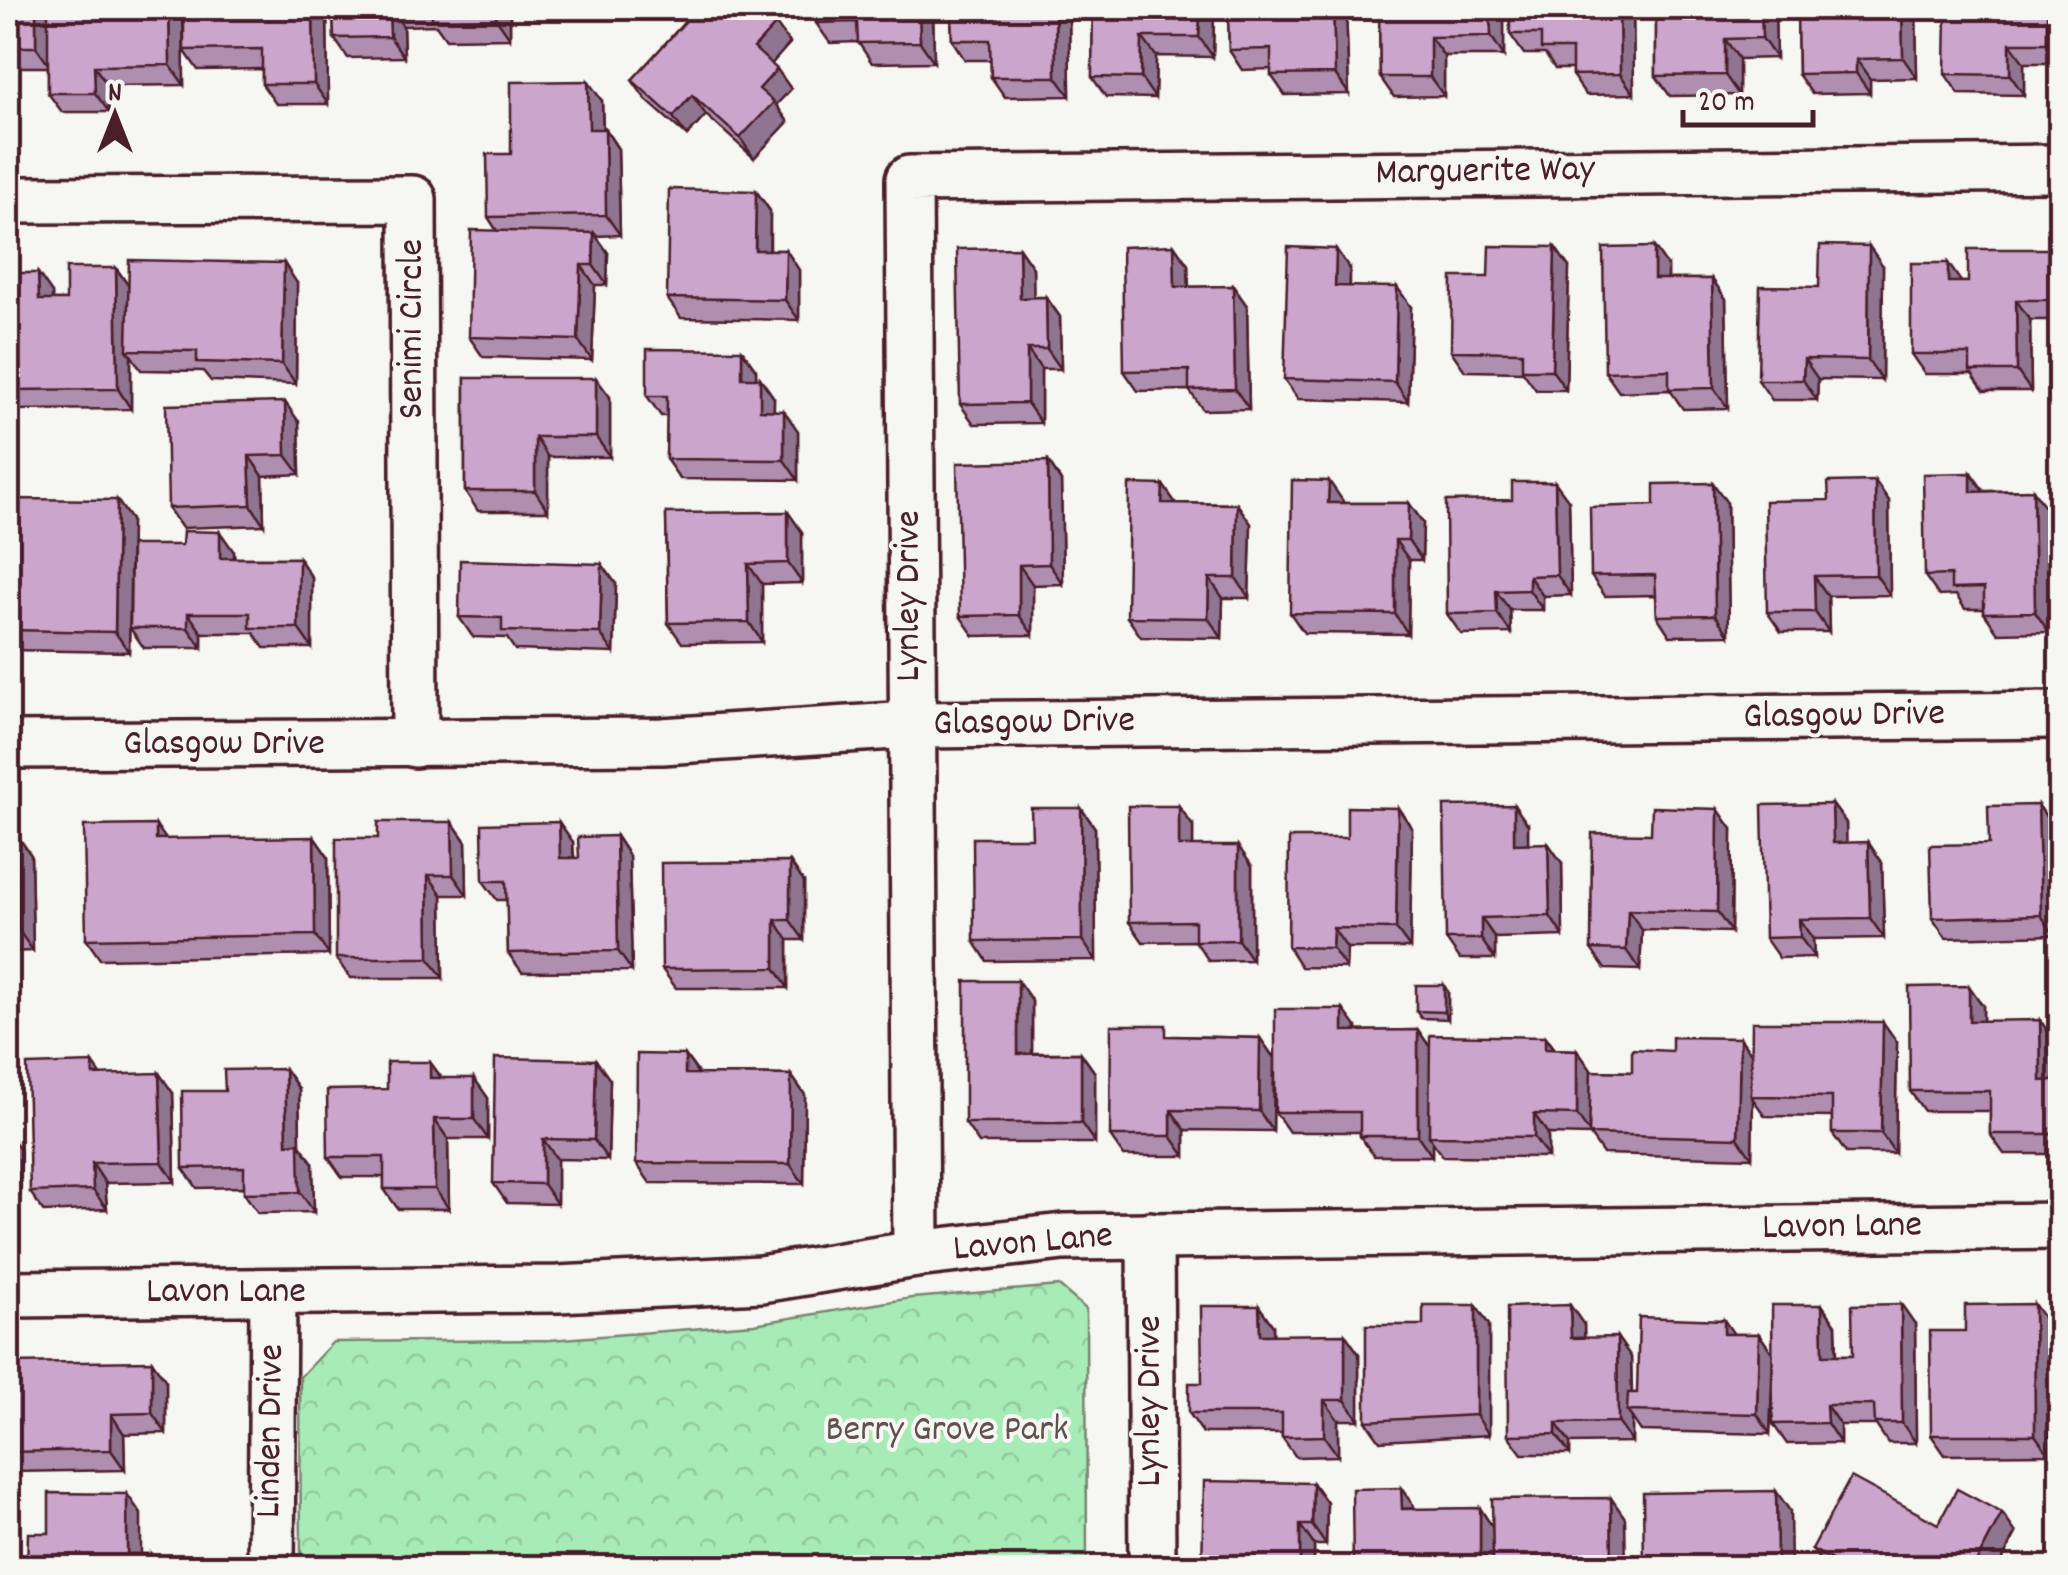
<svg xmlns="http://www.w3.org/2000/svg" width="2068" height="1575" font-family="Dekko,sans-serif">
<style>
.park{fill:url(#park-crowns);stroke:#788570;stroke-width:2.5}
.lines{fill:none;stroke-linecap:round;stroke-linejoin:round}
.minor-casing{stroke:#4a1f2b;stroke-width:52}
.minor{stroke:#f6f6f2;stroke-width:45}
.wall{fill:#af8eb0;stroke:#4a1f2b;stroke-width:2.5}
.shaded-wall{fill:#8f7490;stroke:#4a1f2b;stroke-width:2.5}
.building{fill:#cca5cd;stroke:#4a1f2b;stroke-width:2.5}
.labels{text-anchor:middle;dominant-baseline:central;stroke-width:8;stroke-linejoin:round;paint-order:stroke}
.street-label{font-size:38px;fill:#4a1f2b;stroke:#f6f6f2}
.park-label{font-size:38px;fill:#61524e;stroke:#f6f6f2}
</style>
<defs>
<pattern id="park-crowns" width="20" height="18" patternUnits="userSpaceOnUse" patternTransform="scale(2.5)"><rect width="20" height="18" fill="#a7ebb6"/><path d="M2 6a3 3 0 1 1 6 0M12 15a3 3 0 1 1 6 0" fill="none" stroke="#91c99d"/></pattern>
</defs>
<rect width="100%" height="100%" fill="#f6f6f2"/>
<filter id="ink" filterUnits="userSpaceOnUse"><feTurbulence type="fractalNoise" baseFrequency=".01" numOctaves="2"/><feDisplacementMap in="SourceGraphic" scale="20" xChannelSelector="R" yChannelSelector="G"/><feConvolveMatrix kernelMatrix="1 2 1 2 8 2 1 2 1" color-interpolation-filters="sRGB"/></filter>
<g filter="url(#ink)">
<polygon class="park" points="1059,1286 1086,1309 1087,1567 301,1567 300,1377 333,1342 550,1340 754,1324 912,1298"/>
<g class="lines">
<defs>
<g id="minor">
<polyline points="8,200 413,199 415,744"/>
<polyline points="8,745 662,741 910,725 2060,715"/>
<polyline points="1150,1235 1152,1568"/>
<polyline points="916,1254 909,179 2060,168"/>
<polyline points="8,1294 558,1289 761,1279 916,1254 1063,1237 2060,1226"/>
<polyline points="271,1568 273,1294"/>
</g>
</defs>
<use href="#minor" class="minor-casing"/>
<use href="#minor" class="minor"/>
</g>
<g class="wall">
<polygon points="8,8 183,8 184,85 108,86 109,112 62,112 48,93 48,67 8,67"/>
<polygon points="184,8 327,8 328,104 276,104 262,84 262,69 198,70 184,50"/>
<polygon points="333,8 510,8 510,38 446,39 436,25 403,26 404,57 348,58 334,38"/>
<polygon points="684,8 760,8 790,43 771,64 791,89 776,105 788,122 754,158 706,115 687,136 646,100 632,80 690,16"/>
<polygon points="815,8 933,8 934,62 872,63 858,42 830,43 816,23"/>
<polygon points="951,8 1069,8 1070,96 1005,97 991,77 991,60 965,60 952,40"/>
<polygon points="1093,8 1214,8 1213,57 1156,56 1155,98 1106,97 1092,77"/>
<polygon points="1228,8 1346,8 1349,94 1285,95 1271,75 1271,69 1242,70 1229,50"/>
<polygon points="1379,8 1504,8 1504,56 1444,56 1444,96 1394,97 1380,77"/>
<polygon points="1510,8 1633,8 1634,94 1586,95 1572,75 1572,69 1555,69 1545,54 1524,54 1510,34"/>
<polygon points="1656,8 1775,8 1776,58 1739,59 1739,95 1670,96 1656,76"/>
<polygon points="1797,8 1916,8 1917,78 1870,79 1870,93 1812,94 1798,74"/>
<polygon points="2060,8 2060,63 2024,63 2024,95 1959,94 1945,74"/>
<polygon points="602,101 603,129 605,129 618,149 620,235 596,236 608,253 607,285 595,285 592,360 483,357 469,337 497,231 488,217 511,154"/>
<polygon points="756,191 770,211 770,250 786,250 799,270 799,320 681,318 667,298"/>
<polygon points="1174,245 1188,265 1189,287 1233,286 1247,306 1249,409 1203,410 1189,390 1138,391 1124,371"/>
<polygon points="1019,248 1033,268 1033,297 1046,297 1060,317 1061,369 1041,369 1041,423 974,424 960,404"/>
<polygon points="2060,249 2060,320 2030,320 2031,391 1984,391 1972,374 1925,374 1911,354 1962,282 1968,282"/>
<polygon points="1883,266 1882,380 1818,379 1817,400 1772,400 1758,380 1819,287"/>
<polygon points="1569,267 1566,390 1536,390 1523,372 1465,371 1451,351 1488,277"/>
<polygon points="1668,267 1668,279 1712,279 1726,299 1728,408 1683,409 1670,390 1619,392 1605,372"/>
<polygon points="116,268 128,285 297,283 296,384 211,381 203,371 141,370 131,355 131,409 8,410 8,273 52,293 52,300 66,300"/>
<polygon points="1350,269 1350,286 1411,307 1408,402 1298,399 1284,379"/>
<polygon points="742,350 756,370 756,378 760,378 774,398 774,411 798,431 798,480 680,479 666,459 667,416 661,416 647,396"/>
<polygon points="465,378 610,397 610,457 548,457 548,511 478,511 465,491"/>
<polygon points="299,422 300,474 263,476 264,525 182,528 168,508"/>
<polygon points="1048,461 1061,481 1063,584 1033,585 1033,635 974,636 960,616"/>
<polygon points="1971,473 1984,491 2033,490 2047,510 2049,632 1998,633 1984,613 1984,609 1965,609 1956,595 1939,596 1925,576"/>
<polygon points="1875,481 1889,501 1890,595 1828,596 1829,632 1781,632 1767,612 1829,500"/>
<polygon points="1163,485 1175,503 1237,504 1251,524 1249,598 1223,598 1222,638 1141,637 1127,617"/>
<polygon points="8,499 131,520 129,652 8,650"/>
<polygon points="1343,501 1342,503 1409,503 1423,523 1422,560 1409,560 1408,634 1304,633 1290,613"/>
<polygon points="1569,501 1571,595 1543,596 1543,610 1510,610 1511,633 1461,634 1447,614"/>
<polygon points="1727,503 1729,635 1670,636 1657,616 1656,595 1605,596 1591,576 1654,505"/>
<polygon points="666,513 802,532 802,583 762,584 762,642 682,643 668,623"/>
<polygon points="234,552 234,558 299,558 312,578 312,648 264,648 254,633 202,633 202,648 144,648 130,628"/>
<polygon points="616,584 614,653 515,650 507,638 473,637 459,617"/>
<polygon points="1832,804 1846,823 1846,843 1882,862 1884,938 1813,939 1814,957 1779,958 1765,938"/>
<polygon points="2038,805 2052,825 2054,935 1946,938 1932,918 1989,844"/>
<polygon points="1081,808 1095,828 1096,960 987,961 974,941"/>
<polygon points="1398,808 1412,828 1410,948 1347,948 1346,968 1301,967 1288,947 1347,838"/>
<polygon points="452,822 466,842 467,895 442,895 443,978 350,978 336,958 378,838"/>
<polygon points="1528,825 1528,843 1562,863 1563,936 1495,938 1495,959 1460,959 1446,939"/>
<polygon points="1193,826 1193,846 1252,866 1252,960 1209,961 1195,941 1143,942 1129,922"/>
<polygon points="1732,829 1731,932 1642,930 1640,970 1605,969 1591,949 1651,834"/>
<polygon points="8,835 31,855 33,951 8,952"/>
<polygon points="616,836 629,856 632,971 522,972 508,953 507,900 497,900 483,881 573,842 574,858 579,858"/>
<polygon points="314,837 328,857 329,955 100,959 86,939"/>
<polygon points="804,882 804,940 788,940 788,988 676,988 662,969"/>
<polygon points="1448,992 1448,1019 1421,1018 1416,1011"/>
<polygon points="1032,1001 1032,1053 1081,1053 1095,1073 1095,1143 979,1143 965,1123"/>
<polygon points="1983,1006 1983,1021 2054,1040 2054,1080 2060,1084 2060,1154 2004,1154 1990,1134 1990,1111 1924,1111 1910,1091"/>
<polygon points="1357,1028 1357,1031 1418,1030 1430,1047 1545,1037 1554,1049 1577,1050 1591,1071 1632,1072 1672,1051 1740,1038 1752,1055 1897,1042 1895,1153 1846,1153 1832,1133 1832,1117 1765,1116 1753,1099 1752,1158 1603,1154 1590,1135 1548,1134 1548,1157 1443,1156 1432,1141 1432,1156 1374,1156 1360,1136 1360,1132 1289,1132 1275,1112"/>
<polygon points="1173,1036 1260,1038 1274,1058 1273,1131 1185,1130 1185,1156 1124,1156 1110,1136"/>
<polygon points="685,1055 699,1074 791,1075 805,1095 804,1184 650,1183 636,1163"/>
<polygon points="430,1062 442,1078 488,1098 488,1139 448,1139 449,1209 398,1209 384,1189 384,1177 342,1177 328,1157 387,1089"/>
<polygon points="285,1069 299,1089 300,1145 313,1163 314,1212 258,1213 244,1193 244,1187 197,1188 183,1168 225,1091"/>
<polygon points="101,1075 173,1093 175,1182 105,1183 107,1209 44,1212 30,1192"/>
<polygon points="610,1080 608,1160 557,1159 557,1204 507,1203 493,1183"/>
<polygon points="8,1132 20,1150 20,1193 8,1193"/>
<polygon points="2060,1303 2060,1417 2051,1403"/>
<polygon points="1476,1305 1489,1325 1489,1435 1380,1441 1366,1421"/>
<polygon points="1822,1305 1836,1325 1837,1355 1853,1355 1915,1324 1916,1443 1888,1443 1876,1425 1840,1425 1840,1443 1787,1444 1773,1424 1772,1366 1770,1434 1641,1431 1632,1418 1632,1442 1570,1443 1570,1454 1522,1454 1508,1435 1584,1325 1584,1338 1631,1357 1632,1393 1637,1393 1734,1334 1759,1334 1772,1353"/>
<polygon points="2048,1324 2049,1454 1945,1455 1931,1435 1965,1331"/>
<polygon points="1273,1326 1273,1335 1359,1354 1359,1420 1338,1420 1338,1456 1296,1457 1282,1437 1282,1433 1203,1433 1189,1413 1202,1383"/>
<polygon points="8,1363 166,1381 166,1433 124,1434 125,1470 11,1472 8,1467"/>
<polygon points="1313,1483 1327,1503 1326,1545 1314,1545 1314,1568 1202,1568"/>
<polygon points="1938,1524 2016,1533 1998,1568 1825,1568 1812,1549"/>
</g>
<g class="shaded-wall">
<polygon points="36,8 50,8 50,67 36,47"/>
<polygon points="169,8 183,8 184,85 170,65"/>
<polygon points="313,8 327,8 328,104 314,84"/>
<polygon points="389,8 403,26 404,57 390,37"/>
<polygon points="496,8 510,8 510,38 496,18"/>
<polygon points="919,8 933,8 934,62 920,42"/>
<polygon points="1055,8 1069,8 1070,96 1056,77"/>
<polygon points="1200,8 1214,8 1213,57 1199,37"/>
<polygon points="1333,8 1346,8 1349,94 1335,74"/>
<polygon points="1490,8 1504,8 1504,56 1491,36"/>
<polygon points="1619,8 1633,8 1634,94 1620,74"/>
<polygon points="1761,8 1775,8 1776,58 1762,38"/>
<polygon points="1902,8 1916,8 1917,78 1903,58"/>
<polygon points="2047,8 2060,8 2060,63 2047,43"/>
<polygon points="776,24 790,43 768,68 754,48"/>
<polygon points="1142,37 1156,56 1155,98 1141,78"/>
<polygon points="1430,37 1444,56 1444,96 1430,77"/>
<polygon points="1725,39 1739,59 1739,95 1725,75"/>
<polygon points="2010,43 2024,63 2024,95 2010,75"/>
<polygon points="1856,59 1870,79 1870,93 1856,73"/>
<polygon points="94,66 108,86 109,112 95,93"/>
<polygon points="777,69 791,89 776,105 788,122 754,158 740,138 759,89"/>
<polygon points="588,81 602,101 603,149 589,129"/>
<polygon points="692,95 706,115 687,136 673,117"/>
<polygon points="605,129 618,149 620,235 606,215"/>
<polygon points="756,191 770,211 769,269 755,250"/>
<polygon points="594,233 608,253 607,285 593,265"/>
<polygon points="1174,245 1188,265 1189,307 1175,287"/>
<polygon points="1869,246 1883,266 1882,380 1868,360"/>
<polygon points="1555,247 1569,267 1566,390 1552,370"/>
<polygon points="1654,247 1668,267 1668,299 1654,279"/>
<polygon points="1019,248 1033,268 1034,317 1020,298"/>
<polygon points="1336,249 1350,269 1349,306 1335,286"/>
<polygon points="786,250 799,270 799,320 785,300"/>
<polygon points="284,263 297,283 296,384 282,364"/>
<polygon points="1948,263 1962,283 1948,282"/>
<polygon points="581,265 595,285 592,360 578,340"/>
<polygon points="116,268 130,288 127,350 131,355 131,409 118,389"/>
<polygon points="38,273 52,293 53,320 39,300"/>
<polygon points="1712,279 1726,299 1728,408 1714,388"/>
<polygon points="1233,286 1247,306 1249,409 1235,389"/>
<polygon points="1397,287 1411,307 1408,402 1395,382"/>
<polygon points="1046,297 1060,317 1061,369 1047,349"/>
<polygon points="2016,300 2030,320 2031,391 2017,371"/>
<polygon points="1027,349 1041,369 1041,423 1027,403"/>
<polygon points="742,350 756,370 756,397 742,378"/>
<polygon points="1804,359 1818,379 1817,400 1803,380"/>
<polygon points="596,378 610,397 610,457 596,437"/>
<polygon points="760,378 774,398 773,430 760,410"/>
<polygon points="285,402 299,422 300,474 286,455"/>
<polygon points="784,411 798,431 798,480 784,460"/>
<polygon points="535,437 548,457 548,511 535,491"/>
<polygon points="249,456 263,476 264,525 251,505"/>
<polygon points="1048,461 1061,481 1063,584 1049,564"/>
<polygon points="1971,473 1984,493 1971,492"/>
<polygon points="1329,481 1343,501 1342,522 1328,503"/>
<polygon points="1875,481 1889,501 1890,595 1876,575"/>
<polygon points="1555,482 1569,501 1571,595 1557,575"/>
<polygon points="1713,483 1727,503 1729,635 1715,615"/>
<polygon points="1163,485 1177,505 1162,503"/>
<polygon points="2033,490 2047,510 2049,632 2035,612"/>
<polygon points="117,500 131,520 129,652 115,632"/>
<polygon points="1409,503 1423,523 1422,560 1408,540"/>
<polygon points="1237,504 1251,524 1249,598 1236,578"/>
<polygon points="788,512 802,532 802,583 788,563"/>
<polygon points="220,532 234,552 234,578 220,558"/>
<polygon points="1395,540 1409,560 1408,634 1395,614"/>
<polygon points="299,558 312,578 312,648 298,628"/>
<polygon points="602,564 616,584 614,653 600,633"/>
<polygon points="748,564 762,584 762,642 749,622"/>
<polygon points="1019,565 1033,585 1033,635 1019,615"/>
<polygon points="1529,576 1543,596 1543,610 1529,590"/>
<polygon points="1814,576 1828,596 1829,632 1815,612"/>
<polygon points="1209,578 1223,598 1222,638 1208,618"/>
<polygon points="1496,591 1510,610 1511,633 1497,613"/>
<polygon points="188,613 202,633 202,648 188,628"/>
<polygon points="1832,804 1846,823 1847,863 1833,843"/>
<polygon points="1514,805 1528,825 1528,863 1514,844"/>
<polygon points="2038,805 2052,825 2054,935 2041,915"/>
<polygon points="1179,806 1193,826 1193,866 1179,846"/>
<polygon points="1081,808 1095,828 1096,960 1082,940"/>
<polygon points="1398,808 1412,828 1410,948 1396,929"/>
<polygon points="1718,809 1732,829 1731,932 1717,912"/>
<polygon points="452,822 466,842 467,895 453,875"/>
<polygon points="559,822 573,842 574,878 560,858"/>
<polygon points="156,825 170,845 156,839"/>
<polygon points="17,835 31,855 33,951 19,931"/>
<polygon points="616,836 629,856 632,971 618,951"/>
<polygon points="314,837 328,857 329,955 315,935"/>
<polygon points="1868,842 1882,862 1884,938 1870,918"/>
<polygon points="1548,843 1562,863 1563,936 1550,916"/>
<polygon points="1238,846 1252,866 1252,960 1238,940"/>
<polygon points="790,862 804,882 804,940 790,920"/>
<polygon points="428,875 442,895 443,978 429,958"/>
<polygon points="1628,910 1642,930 1640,970 1626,950"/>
<polygon points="1481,918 1495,938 1495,959 1481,939"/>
<polygon points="1799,919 1813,939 1814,957 1800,937"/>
<polygon points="775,920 788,940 788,988 775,968"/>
<polygon points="1333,928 1347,948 1346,968 1332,948"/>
<polygon points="1018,981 1032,1001 1032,1074 1018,1054"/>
<polygon points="1444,985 1448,992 1448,1019 1444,1012"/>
<polygon points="1969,986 1983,1006 1983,1041 1969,1021"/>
<polygon points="1343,1009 1357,1028 1357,1051 1343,1031"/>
<polygon points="2040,1020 2054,1040 2054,1100 2041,1081"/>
<polygon points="1883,1022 1897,1042 1895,1153 1881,1133"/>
<polygon points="1418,1030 1432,1050 1429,1136 1432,1141 1432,1156 1418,1136"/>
<polygon points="1545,1037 1559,1057 1545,1049"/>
<polygon points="1260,1038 1274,1058 1273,1131 1259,1111"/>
<polygon points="1740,1038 1754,1058 1751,1096 1753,1099 1752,1158 1738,1138"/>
<polygon points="1577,1050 1591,1070 1591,1135 1577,1115"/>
<polygon points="1081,1053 1095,1073 1095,1143 1081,1123"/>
<polygon points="685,1055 699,1075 685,1074"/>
<polygon points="596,1060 610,1080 608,1160 594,1140"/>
<polygon points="430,1062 444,1082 430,1078"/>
<polygon points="93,1063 107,1083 93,1075"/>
<polygon points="285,1069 299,1089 300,1145 313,1163 314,1212 300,1192 287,1144"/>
<polygon points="159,1073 173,1093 175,1182 162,1162"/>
<polygon points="791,1075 805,1095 804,1184 790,1164"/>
<polygon points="474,1078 488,1098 488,1139 474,1119"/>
<polygon points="2057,1080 2060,1084 2060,1137 2058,1134"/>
<polygon points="1171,1110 1185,1130 1185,1156 1171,1136"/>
<polygon points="1534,1114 1548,1134 1548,1157 1534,1137"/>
<polygon points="434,1119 448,1139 449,1209 435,1189"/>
<polygon points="8,1132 20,1150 20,1193 8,1174"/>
<polygon points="543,1139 557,1159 557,1204 543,1184"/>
<polygon points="92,1163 105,1183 107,1209 93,1190"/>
<polygon points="1901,1304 1915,1324 1916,1443 1902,1423"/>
<polygon points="2034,1304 2048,1324 2049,1454 2035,1435"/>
<polygon points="1476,1305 1489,1325 1489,1435 1476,1415"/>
<polygon points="1570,1305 1584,1325 1585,1358 1571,1338"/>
<polygon points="1822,1305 1836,1325 1837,1374 1823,1355"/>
<polygon points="1259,1306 1273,1326 1274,1355 1260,1335"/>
<polygon points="1724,1320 1738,1340 1724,1334"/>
<polygon points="1345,1334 1359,1354 1359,1420 1345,1400"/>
<polygon points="1759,1334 1773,1354 1770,1434 1757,1414"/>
<polygon points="1617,1337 1631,1357 1632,1411 1627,1411 1632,1418 1632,1442 1618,1422"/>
<polygon points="152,1361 166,1381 166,1433 152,1413"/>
<polygon points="1324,1400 1338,1420 1338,1456 1324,1436"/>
<polygon points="1826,1405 1840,1425 1840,1443 1827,1423"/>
<polygon points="111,1414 124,1434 125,1470 111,1450"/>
<polygon points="1556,1423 1570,1443 1570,1454 1556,1434"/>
<polygon points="1313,1483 1327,1503 1326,1545 1312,1525"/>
<polygon points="1401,1488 1415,1508 1402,1509"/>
<polygon points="1776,1491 1790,1511 1791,1568 1777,1568"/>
<polygon points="127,1494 141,1514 141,1568 127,1554"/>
<polygon points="1611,1498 1625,1518 1626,1568 1612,1568"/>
<polygon points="1480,1508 1493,1528 1494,1568 1480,1568"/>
<polygon points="2002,1513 2016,1533 1998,1568 1973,1568"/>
<polygon points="1300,1525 1314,1545 1314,1568 1300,1568"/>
<polygon points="151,1554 160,1568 151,1568"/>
</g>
<g class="building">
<rect x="8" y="8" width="28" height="39"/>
<polygon points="48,8 169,8 170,65 94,66 95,93 48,93"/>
<polygon points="184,8 313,8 314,84 262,84 262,49 184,50"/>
<polygon points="333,8 389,8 390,37 334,38"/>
<polygon points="432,8 496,8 496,18 432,19"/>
<polygon points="689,8 760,8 776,24 754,48 777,69 759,89 774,102 740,138 692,95 673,117 632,80 694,12"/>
<polygon points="815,8 919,8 920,42 858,43 857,22 816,23"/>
<polygon points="951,8 1055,8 1056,77 991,77 990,40 952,40"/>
<polygon points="1093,8 1200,8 1199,37 1142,37 1141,78 1092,77"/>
<polygon points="1228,8 1333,8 1335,74 1271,75 1271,49 1229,50"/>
<polygon points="1379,8 1490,8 1491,36 1430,37 1430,77 1380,77"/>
<polygon points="1510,8 1619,8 1620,74 1572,75 1572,49 1541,49 1541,34 1510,34"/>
<polygon points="1656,8 1761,8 1762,38 1725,39 1725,75 1656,76"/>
<polygon points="1797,8 1902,8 1903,58 1856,59 1856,73 1798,74"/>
<polygon points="1946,8 2047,8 2047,43 2010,43 2010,75 1945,74"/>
<polygon points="588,81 589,129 605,129 606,215 488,217 487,154 511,154 511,82"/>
<polygon points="669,189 756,191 755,250 786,250 785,300 667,298"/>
<polygon points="471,230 594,233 593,265 581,265 578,340 469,337"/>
<polygon points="1174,245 1175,287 1233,286 1235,389 1189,390 1189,370 1124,371 1122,247"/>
<polygon points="1820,245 1869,246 1868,360 1804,359 1803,380 1758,380 1760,286 1819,287"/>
<polygon points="1489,246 1555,247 1552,370 1522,370 1522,352 1451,351 1452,277 1488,277"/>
<polygon points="1288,247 1336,249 1335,286 1397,287 1395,382 1284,379"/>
<polygon points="1654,247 1654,279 1712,279 1714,388 1669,389 1669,370 1605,372 1603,248"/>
<polygon points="1019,248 1020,298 1046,297 1047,349 1027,349 1027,403 960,404 957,249"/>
<polygon points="1968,249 2060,249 2060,300 2016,300 2017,371 1970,371 1970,354 1911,354 1911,263 1948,263 1948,282 1968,282"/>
<polygon points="129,260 284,263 282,364 197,362 197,351 127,350"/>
<polygon points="66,268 116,268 118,389 8,390 8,273 38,273 39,300 66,300"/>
<polygon points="647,349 742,350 742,378 760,378 760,410 784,411 784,460 666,459 667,396 647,396"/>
<polygon points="465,378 596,378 596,437 535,437 535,491 465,491"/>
<polygon points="285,402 286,455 249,456 251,505 168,508 166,405"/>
<polygon points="1048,461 1049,564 1019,565 1019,615 960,616 957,463"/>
<polygon points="1971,473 1971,492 2033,490 2035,612 1984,613 1984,588 1951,589 1951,575 1925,576 1923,474"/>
<polygon points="1292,480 1329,481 1328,503 1409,503 1408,540 1395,540 1395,614 1290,613"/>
<polygon points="1875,481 1876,575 1814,576 1815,612 1767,612 1765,501 1829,500 1828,482"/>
<polygon points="1512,482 1555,482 1557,575 1529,576 1529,590 1496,591 1497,613 1447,614 1446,501 1512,500"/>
<polygon points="1713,483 1715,615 1657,616 1655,575 1591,576 1590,507 1654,505 1654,484"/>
<polygon points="1129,484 1163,485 1162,503 1237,504 1236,578 1209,578 1208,618 1127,617"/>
<polygon points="8,499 117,500 115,632 8,630"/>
<polygon points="788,512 788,563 748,564 749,622 668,623 666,513"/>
<polygon points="183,531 220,532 220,558 299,558 298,628 250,628 250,613 188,613 188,628 130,628 131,545 182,545"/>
<polygon points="460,560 602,564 600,633 502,631 502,618 459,617"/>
<polygon points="1832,804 1833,843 1868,842 1870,918 1799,919 1800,937 1765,938 1762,805"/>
<polygon points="1514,805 1514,844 1548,843 1550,916 1481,918 1481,939 1446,939 1444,806"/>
<polygon points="2038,805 2041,915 1932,918 1930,845 1989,844 1988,806"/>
<polygon points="1128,806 1179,806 1179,846 1238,846 1238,940 1195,941 1195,921 1129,922"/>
<polygon points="1347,807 1398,808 1396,929 1333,928 1332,948 1288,947 1289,838 1347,838"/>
<polygon points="1652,807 1718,809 1717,912 1628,910 1626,950 1591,949 1592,833 1651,834"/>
<polygon points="1031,808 1081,808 1082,940 974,941 973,838 1032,838"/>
<polygon points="378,822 452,822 453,875 428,875 429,958 336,958 336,838 378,838"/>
<polygon points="559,822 560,858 579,858 578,837 616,836 618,951 508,953 506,881 483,881 482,824"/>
<polygon points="156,825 156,839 314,837 315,935 86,939 84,826"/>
<polygon points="8,835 17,835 19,931 8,932"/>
<polygon points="790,862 790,920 775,920 775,968 662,969 661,863"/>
<polygon points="965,981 1018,981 1018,1054 1081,1053 1081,1123 965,1123"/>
<polygon points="1416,985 1444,985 1444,1012 1416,1011"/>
<polygon points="1969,986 1969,1021 2040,1020 2041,1081 2057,1080 2058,1134 1990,1134 1990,1091 1910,1091 1909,987"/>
<polygon points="1275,1009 1343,1009 1343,1031 1418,1030 1418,1136 1360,1136 1360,1112 1275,1112"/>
<polygon points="1752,1022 1883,1022 1881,1133 1832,1133 1832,1097 1751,1096"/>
<polygon points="1111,1025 1166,1025 1166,1036 1260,1038 1259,1111 1171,1110 1171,1136 1110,1136"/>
<polygon points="1430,1035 1545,1037 1545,1049 1577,1050 1577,1115 1534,1114 1534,1137 1429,1136"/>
<polygon points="1672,1037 1740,1038 1738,1138 1589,1134 1591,1071 1632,1072 1632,1049 1672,1051"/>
<polygon points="637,1054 685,1055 685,1074 791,1075 790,1164 636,1163"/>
<polygon points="495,1058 596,1060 594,1140 543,1139 543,1184 493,1183"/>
<polygon points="387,1062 430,1062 430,1078 474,1078 474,1119 434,1119 435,1189 384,1189 384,1157 328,1157 327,1090 387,1089"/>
<polygon points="93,1063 93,1075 159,1073 162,1162 92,1163 93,1190 30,1192 27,1065"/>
<polygon points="285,1069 287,1144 299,1143 300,1192 244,1193 244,1167 183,1168 182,1091 225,1091 224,1070"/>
<polygon points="2060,1303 2060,1403 2051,1403 2050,1304"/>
<polygon points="1901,1304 1902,1423 1875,1423 1874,1405 1826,1405 1827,1423 1773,1424 1772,1305 1822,1305 1823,1355 1853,1355 1852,1305"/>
<polygon points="2034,1304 2035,1435 1931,1435 1930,1331 1965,1331 1965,1305"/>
<polygon points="1423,1305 1476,1305 1476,1415 1366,1421 1366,1325 1423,1325"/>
<polygon points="1570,1305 1571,1338 1617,1337 1618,1422 1556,1423 1556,1434 1508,1435 1507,1307"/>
<polygon points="1201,1306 1259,1306 1260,1335 1345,1334 1345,1400 1324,1400 1324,1436 1282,1437 1282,1413 1189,1413 1189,1383 1202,1383"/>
<polygon points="1639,1317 1724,1320 1724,1334 1759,1334 1757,1414 1627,1411 1628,1393 1637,1393"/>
<polygon points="152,1361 152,1413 111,1414 111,1450 8,1452 8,1363"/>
<polygon points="1851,1477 1938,1524 1957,1489 2002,1513 1973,1568 1847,1568 1812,1549"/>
<polygon points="1204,1481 1313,1483 1312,1525 1300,1525 1300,1568 1202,1568"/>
<polygon points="1401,1488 1402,1509 1480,1508 1480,1568 1353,1568 1352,1489"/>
<polygon points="1776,1491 1777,1568 1644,1568 1643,1493"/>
<polygon points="49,1493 127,1494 127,1554 151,1554 151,1568 27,1568 28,1533 49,1533"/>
<polygon points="1611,1498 1612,1568 1493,1568 1492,1499"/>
</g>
</g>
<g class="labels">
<g class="street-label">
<text transform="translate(1485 173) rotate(-1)">Marguerite Way</text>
<text transform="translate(413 329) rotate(-90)">Senimi Circle</text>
<text transform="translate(910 596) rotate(-90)">Lynley Drive</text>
<text transform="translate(1844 717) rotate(-1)">Glasgow Drive</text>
<text transform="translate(1034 724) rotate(-1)">Glasgow Drive</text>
<text x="224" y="745">Glasgow Drive</text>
<text transform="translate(1842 1228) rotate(-1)">Lavon Lane</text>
<text transform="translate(1033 1244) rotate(-5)">Lavon Lane</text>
<text x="226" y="1293">Lavon Lane</text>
<text transform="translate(1151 1401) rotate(-90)">Lynley Drive</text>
<text transform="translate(272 1431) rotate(-89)">Linden Drive</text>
</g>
<g class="park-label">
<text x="947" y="1431">Berry Grove Park</text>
</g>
</g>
<rect width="2068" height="1575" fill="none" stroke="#f6f6f2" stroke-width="40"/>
<rect x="20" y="20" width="2028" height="1535" fill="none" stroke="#4a1f2b" stroke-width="4" filter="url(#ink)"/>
<g transform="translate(115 115)" stroke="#f6f6f2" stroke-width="8" paint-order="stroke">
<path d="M0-8L18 38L0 25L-18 38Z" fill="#4a1f2b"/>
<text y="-15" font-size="28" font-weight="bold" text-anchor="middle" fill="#4a1f2b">N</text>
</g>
<path d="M1683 110v15h130v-15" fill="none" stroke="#4a1f2b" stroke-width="5"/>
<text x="1698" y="110" font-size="30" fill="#4a1f2b" stroke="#f6f6f2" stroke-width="8" paint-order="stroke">20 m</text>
</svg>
